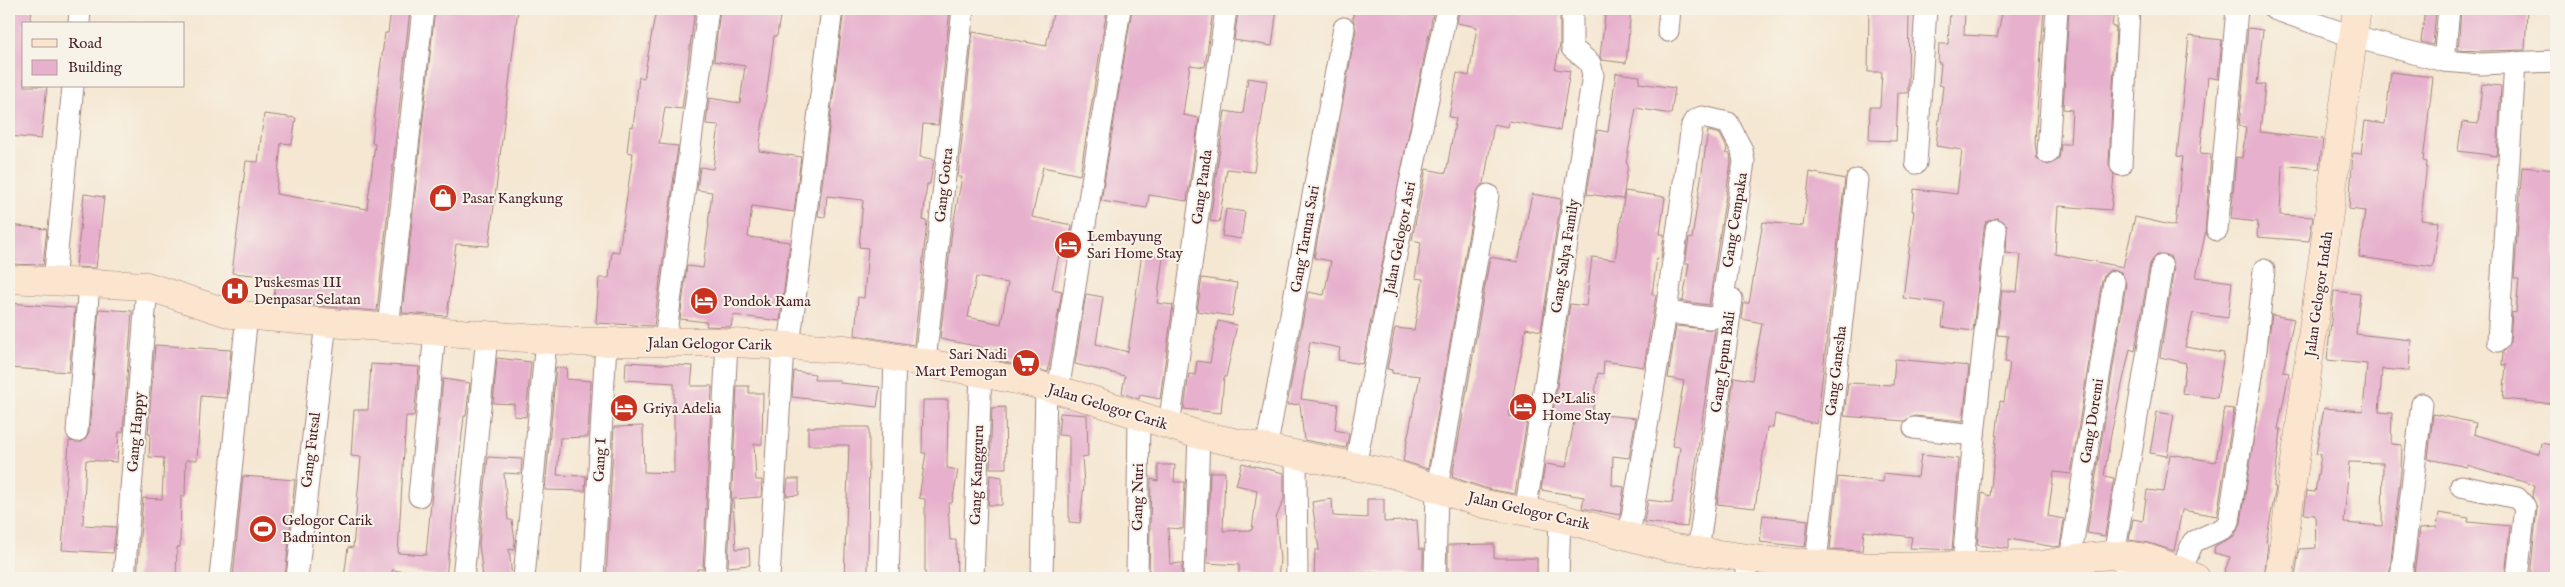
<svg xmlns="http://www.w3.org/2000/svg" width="2565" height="587" font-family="'IM FELL English',serif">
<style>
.building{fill:#e7b1cd;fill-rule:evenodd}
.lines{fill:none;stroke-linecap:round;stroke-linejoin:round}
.street-casing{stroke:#a0837e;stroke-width:23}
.secondary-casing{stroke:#a0837e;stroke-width:29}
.street{stroke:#fff;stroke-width:21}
.secondary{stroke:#fce5cf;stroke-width:28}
.labels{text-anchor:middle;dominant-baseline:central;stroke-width:4;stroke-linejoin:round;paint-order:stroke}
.street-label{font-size:15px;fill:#4a1f2b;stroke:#f7f3e8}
.poi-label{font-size:15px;fill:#4a1f2b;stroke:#f7f3e8;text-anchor:start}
</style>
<rect width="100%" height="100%" fill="#f7f3e8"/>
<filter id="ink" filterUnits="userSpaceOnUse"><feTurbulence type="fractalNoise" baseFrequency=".02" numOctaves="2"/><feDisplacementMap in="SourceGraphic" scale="10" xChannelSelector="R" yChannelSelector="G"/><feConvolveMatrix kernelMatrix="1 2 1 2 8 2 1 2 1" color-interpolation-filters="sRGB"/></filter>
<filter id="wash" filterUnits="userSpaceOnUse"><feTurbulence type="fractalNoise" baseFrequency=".0096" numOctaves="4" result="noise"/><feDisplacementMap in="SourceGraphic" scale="20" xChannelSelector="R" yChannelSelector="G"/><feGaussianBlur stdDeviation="1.12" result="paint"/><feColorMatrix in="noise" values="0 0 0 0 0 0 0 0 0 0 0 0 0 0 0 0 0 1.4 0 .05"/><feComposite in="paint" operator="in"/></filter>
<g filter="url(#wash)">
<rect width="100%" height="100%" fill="#f5e7d2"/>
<g id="blocks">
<g class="building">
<polygon points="9,9 32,9 30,24 24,24 24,86 47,86 41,139 9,136"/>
<polygon points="391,9 410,9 377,311 273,302 277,277 232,273 246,161 258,162 264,114 296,118 292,144 281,143 276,194 367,209 375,144 372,143 379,77 385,33 388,33"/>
<polygon points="435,9 518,9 489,246 456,244 447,316 402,313"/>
<polygon points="656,9 695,9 682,109 665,107 659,144 678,146 654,326 596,323 599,278 609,278 612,251 619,252 633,153 627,152 630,126 633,127 639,77 644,78"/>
<polygon points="720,9 781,9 777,36 774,36 759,151 801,157 794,212 752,206 748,237 790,242 780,321 733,315 731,327 706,326 707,322 680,319 687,266 703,268 709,224 708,224 712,192 697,190 700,167 713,169 719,125 706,124 709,98 740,103 745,66 714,61"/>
<polygon points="844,9 879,9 921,13 921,9 950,9 938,125 923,124 920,157 934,159 930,184 927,184 923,220 927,221 914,345 855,335 858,297 864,298 868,248 859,247 863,200 827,196 825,217 818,216"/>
<path d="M1054 9H1107L1080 175 1043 167 1032 217 1072 225 1067 257 1059 255 1052 289 1062 291 1048 372 999 361 1001 351 940 339 952 230 962 177H958L973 32 1046 46ZM976 277 1008 283 1001 324 968 317Z"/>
<polygon points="1132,9 1213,9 1205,67 1190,65 1183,115 1199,118 1187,201 1149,195 1147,208 1101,201"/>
<polygon points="1254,9 1277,9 1272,46 1234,40 1238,12 1253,14"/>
<polygon points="1354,9 1434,9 1362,364 1338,360 1340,348 1310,342 1301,399 1338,404 1335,430 1349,433 1346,448 1304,440 1300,404 1287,405 1308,292 1324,295 1331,261 1314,258 1356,30 1353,19"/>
<polygon points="1459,9 1560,9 1560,45 1555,69 1570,71 1560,130 1509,121 1508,127 1494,124 1484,183 1476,193 1428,469 1403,461 1420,376 1392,373 1392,370 1387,369 1395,328 1414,330 1423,279 1415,278 1421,242 1412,240 1426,169 1446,173 1456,118 1449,117 1457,73 1469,76 1477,27 1457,23"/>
<polygon points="1606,9 1631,9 1626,63 1602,60 1600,56"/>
<polygon points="1869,9 1909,9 1908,93 1898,93 1896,141 1869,140 1870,107 1880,107 1882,72 1868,72"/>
<polygon points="2003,9 2044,9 2035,142 2037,159 2048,165 2059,159 2061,144 2070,144 2072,110 2063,109 2069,9 2114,9 2112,27 2116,27 2109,164 2114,175 2111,210 2058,206 2055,254 2123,267 2135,217 2175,226 2183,157 2177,156 2189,36 2222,40 2218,79 2208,77 2200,153 2211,154 2205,235 2196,277 2232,282 2228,318 2193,313 2185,347 2224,353 2217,398 2182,393 2186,363 2160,357 2174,268 2170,256 2157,255 2150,264 2135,351 2130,349 2111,434 2104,476 2114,478 2105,536 2087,533 2126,284 2121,272 2110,270 2105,274 2102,280 2071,474 2054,472 2048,516 2064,519 2060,546 2055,547 2009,539 2009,549 1977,545 1982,493 1990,496 2000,401 2004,402 2010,363 2005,362 2008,336 1997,335 2002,290 2017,292 2021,255 2006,253 2007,225 1997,218 1986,222 1984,228 1973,331 1942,327 1945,303 1903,298 1914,211 1912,211 1914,189 1957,194 1962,150 1936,146 1943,86 1939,85 1941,63 1938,63 1939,44 1948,44 1950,10 1965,11 1964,35 1997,37"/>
<polygon points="2425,9 2436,9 2433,45 2421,42"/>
<polygon points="2461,9 2527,9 2525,50 2481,51 2458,50"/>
<polygon points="2248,28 2263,30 2257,84 2265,85 2260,132 2323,139 2319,169 2282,165 2280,215 2313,217 2309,241 2257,237 2258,222 2231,219 2236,157 2242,158 2246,127 2239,126"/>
<polygon points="2391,72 2433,77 2423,161 2427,162 2421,220 2439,222 2433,267 2359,257 2365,211 2349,209 2353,153 2361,154 2365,121 2385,124"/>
<polygon points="1616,73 1640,76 1639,83 1675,88 1671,114 1636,108 1626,163 1628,164 1623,199 1587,194 1597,130 1608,132"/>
<polygon points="1248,78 1267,81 1254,172 1227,169 1219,222 1210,221 1225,111 1243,114"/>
<polygon points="2482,84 2501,86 2497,156 2458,151 2462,122 2478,124"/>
<polygon points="1708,131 1720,134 1727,148 1726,153 1730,154 1731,162 1709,305 1680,301 1683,301 1689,263 1685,263 1689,238 1692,239"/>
<polygon points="2522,167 2556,170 2556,404 2503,399 2506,365 2502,365 2503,352 2510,342 2512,312 2516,313 2519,279 2514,278"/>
<polygon points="1810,172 1845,179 1817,424 1775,414 1773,428 1767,427 1755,508 1717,504 1734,377 1752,380 1762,323 1742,319 1744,303 1749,303 1763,222 1803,226"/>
<polygon points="1625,191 1665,197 1660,234 1664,234 1661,259 1657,258 1652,294 1656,295 1644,367 1604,361 1603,374 1598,373 1592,414 1636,418 1629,458 1613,456 1612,485 1624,487 1620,515 1582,508 1584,497 1541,490 1545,464 1566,467 1575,415 1553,412 1570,304 1586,306 1592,257 1615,260"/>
<polygon points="84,194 104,197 96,268 76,267"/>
<polygon points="1532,194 1561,199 1541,331 1526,328 1509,416 1527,420 1515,494 1488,489 1452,477 1490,257 1518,262"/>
<polygon points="1226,209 1245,212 1241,239 1222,236"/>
<polygon points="9,225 47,229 43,265 9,264"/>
<polygon points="1142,253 1163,257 1157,303 1173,305 1160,399 1140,395 1139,399 1122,393 1125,376 1075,364 1086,294 1103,297 1096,344 1128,352"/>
<polygon points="1202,278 1237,283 1232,316 1197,311"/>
<path d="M2334 291 2360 294 2356 334 2411 340 2409 371 2382 369 2379 412 2392 413 2391 444 2402 445 2401 470 2389 578H2335V576L2295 578 2299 549 2316 548 2315 515 2304 514 2307 491 2315 492 2321 455 2316 454 2324 408 2363 411 2367 364 2327 360ZM2349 462 2383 463 2382 526 2344 523Z"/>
<polygon points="9,303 75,308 69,372 9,368"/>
<polygon points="99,309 132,311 123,432 119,432 117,462 86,460 83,525 116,527 113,553 62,550 69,441 82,442 89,432"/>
<polygon points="2272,315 2294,319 2283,372 2289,373 2278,429 2281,429 2274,487 2276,487 2266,542 2268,543 2264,578 2222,578 2230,557 2214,553 2215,546 2234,536 2241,523"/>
<polygon points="1218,321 1237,325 1226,377 1224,377 1221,413 1184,409 1189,374 1195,375 1197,361 1210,363"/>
<polygon points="1676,326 1715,330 1687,527 1644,522 1648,500 1672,503 1680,447 1672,446 1684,381 1668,378"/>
<polygon points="155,345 231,350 226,398 201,396 197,460 186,460 185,496 181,496 180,547 177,547 176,578 137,578 143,498 162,499 164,458 149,457 150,434 148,434"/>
<polygon points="497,358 531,362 526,417 514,416 514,404 493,403"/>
<polygon points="1895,359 1969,366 1963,421 1915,416 1904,421 1844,416 1848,383 1893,385"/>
<polygon points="626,362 693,366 691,386 712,386 703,569 697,569 697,578 606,578 614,427 643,426 644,472 674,473 674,383 625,380"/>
<polygon points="371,364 419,367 414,416 406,416 398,553 426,555 443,379 470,383 466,416 464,416 446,577 392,570 392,578 344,578 348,547 353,548 361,457 351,456 354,410 368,410"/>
<polygon points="556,367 567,368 566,379 591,381 588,437 560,438 557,475 586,476 585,491 545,490"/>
<polygon points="794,371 815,374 814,380 840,380 840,383 880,387 877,407 792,397"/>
<polygon points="737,386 749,386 749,393 763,393 762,444 754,444 756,480 762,480 761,497 733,499 736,549 749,548 750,565 728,567"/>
<polygon points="923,400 948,400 947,468 958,470 952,503 948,503 950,540 956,540 957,578 925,578 925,499 919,498 926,453 922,453"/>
<polygon points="1005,407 1006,468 990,468 992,408"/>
<polygon points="2224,408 2234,409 2217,516 2182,510 2174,551 2149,543 2129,540 2133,519 2143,521 2147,490 2164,492 2170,454 2216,462"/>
<polygon points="2157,412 2174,415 2167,456 2150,453"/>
<polygon points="1060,413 1087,415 1088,456 1082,457 1084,484 1080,523 1069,522 1069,436 1058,435"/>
<polygon points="2433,414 2476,423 2474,434 2539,454 2541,443 2556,446 2556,578 2530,578 2537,508 2532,496 2534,485 2467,465 2467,467 2428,459"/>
<polygon points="808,427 869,427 868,578 844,578 849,445 808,445"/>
<polygon points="1921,455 1959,459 1952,550 1910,548 1912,537 1864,531 1862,551 1830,549 1838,477 1883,482 1884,473 1918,477"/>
<polygon points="488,457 522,459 521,474 504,473 508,520 512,520 515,541 514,550 509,549 512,578 483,578 479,544"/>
<polygon points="1242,463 1284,473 1284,499 1276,518 1280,560 1278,577 1239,575 1239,565 1207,563 1210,472 1225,472 1223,531 1252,530 1257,490 1236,485"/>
<polygon points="1158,465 1175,465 1174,482 1185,482 1183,529 1168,528 1170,564 1182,563 1182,578 1149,578 1151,479 1158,481"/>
<polygon points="990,475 1002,477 1002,505 988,505"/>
<polygon points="243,476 295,480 285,578 233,578"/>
<polygon points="788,479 799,479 799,495 786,496"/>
<polygon points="1332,499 1333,516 1367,518 1367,499 1384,499 1384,522 1417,520 1419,549 1423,549 1423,573 1360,573 1360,578 1314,578 1315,550 1319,550 1312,502"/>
<polygon points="2439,513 2469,518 2468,522 2510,526 2505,578 2434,578 2434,574 2414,574 2420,528 2437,527"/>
<polygon points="1763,515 1808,520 1805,547 1760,542"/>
<polygon points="1494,544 1494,558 1537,558 1537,578 1448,578 1448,545"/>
</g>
</g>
</g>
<g filter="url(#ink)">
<use href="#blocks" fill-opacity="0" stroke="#a0837e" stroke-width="1"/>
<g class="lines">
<defs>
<g id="street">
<polyline points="2274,9 2354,37 2444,61 2481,64 2556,61"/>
<polyline points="79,24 80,9"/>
<polyline points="1668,31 1670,9"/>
<polyline points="2444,61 2449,9"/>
<polyline points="2048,153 2057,9"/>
<polyline points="1916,163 1926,9"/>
<polyline points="2121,165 2129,9"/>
<polyline points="2217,230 2237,9"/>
<polyline points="54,282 73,86"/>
<polyline points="388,328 423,9"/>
<polyline points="665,341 708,9"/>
<polyline points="2498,341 2515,62"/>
<polyline points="789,346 832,9"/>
<polyline points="925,362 963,9"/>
<polyline points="1058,391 1120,9"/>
<polyline points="1169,426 1226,9"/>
<polyline points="1914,428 1974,435"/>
<polyline points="77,431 89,284"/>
<polyline points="1266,450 1344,28"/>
<polyline points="1296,455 1297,578"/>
<polyline points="1355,467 1409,188 1447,9"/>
<polyline points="2461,486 2517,498 2525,507 2517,578"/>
<polyline points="419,496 435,332"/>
<polyline points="1525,513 1593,75 1590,63 1572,48 1572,9"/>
<polyline points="1629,535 1666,312 1692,125 1695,120 1702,117 1728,123 1742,150 1744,162 1721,311 1716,317 1710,318 1666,312"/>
<polyline points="1698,552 1732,299"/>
<polyline points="2114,556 2162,266"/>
<polyline points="1746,559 1746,578"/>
<polyline points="2070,560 2114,282"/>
<polyline points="1816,563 1857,180"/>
<polyline points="1963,565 1974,435 1996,230"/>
<polyline points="2181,571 2193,542 2224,528 2229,521 2256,350 2264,270"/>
<polyline points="124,578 147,286"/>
<polyline points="220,578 247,315"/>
<polyline points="297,578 326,322"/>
<polyline points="463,578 487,336"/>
<polyline points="524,578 546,340"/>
<polyline points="593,578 606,343"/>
<polyline points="715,578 727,343"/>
<polyline points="769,578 783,346"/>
<polyline points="888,578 895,358"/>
<polyline points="973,578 981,373"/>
<polyline points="1042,578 1046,387"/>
<polyline points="1137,578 1139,415"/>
<polyline points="1194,578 1199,435"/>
<polyline points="1435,578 1437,488 1488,195"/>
<polyline points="1558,578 1560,518"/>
<polyline points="2125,578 2125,556"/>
<polyline points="2401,578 2422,404"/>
</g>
<g id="secondary">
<path d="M9 279 147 286 231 314 354 325 579 342H716L845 349 961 369 1027 382 1083 397 1199 435 1393 474 1484 504 1560 518 1668 547 1770 561 1863 567 2042 565C2074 559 2113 551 2145 558 2162 562 2180 571 2196 578"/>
<polyline points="2279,578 2357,9"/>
</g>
</defs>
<use href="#street" class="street-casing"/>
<use href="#secondary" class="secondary-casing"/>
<use href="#street" class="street"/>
<use href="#secondary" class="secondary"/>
</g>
</g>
<defs>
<symbol id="shop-disc" viewBox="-11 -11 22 22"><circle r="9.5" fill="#c8321e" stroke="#f7f3e8"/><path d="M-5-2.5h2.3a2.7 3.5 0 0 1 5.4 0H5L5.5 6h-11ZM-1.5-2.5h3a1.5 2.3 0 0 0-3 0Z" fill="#fff"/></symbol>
<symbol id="hotel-disc" viewBox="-11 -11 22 22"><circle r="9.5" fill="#c8321e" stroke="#f7f3e8"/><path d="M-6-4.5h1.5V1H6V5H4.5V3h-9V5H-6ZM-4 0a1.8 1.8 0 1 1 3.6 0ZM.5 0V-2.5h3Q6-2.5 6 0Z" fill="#fff"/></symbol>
<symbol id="hospital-disc" viewBox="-11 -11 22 22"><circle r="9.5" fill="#c8321e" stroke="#f7f3e8"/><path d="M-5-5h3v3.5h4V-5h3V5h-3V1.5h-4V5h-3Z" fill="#fff"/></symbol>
<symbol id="supermarket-disc" viewBox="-11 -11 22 22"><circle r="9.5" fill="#c8321e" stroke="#f7f3e8"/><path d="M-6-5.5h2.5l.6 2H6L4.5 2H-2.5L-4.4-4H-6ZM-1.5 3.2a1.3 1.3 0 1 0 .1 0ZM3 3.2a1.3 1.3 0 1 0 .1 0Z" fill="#fff"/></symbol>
<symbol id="stadium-disc" viewBox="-11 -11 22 22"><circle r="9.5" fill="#c8321e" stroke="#f7f3e8"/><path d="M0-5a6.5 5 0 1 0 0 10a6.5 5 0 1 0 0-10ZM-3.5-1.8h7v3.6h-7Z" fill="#fff"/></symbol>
</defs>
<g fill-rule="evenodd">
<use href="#shop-disc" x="427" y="182" width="32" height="32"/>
<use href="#hotel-disc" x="1052" y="229" width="32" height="32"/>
<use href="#hospital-disc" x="219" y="275" width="32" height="32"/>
<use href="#hotel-disc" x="688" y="285" width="32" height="32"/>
<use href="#supermarket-disc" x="1010" y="347" width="32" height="32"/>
<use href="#hotel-disc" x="1507" y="391" width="32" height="32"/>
<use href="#hotel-disc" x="608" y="392" width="32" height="32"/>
<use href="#stadium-disc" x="247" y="513" width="32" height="32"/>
</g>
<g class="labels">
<g class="street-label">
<text transform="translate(944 185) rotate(-84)">Gang Gotra</text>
<text transform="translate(1202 187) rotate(-82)">Gang Panda</text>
<text transform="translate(1735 220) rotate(-81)">Gang Cempaka</text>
<text transform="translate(1400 238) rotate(-79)">Jalan Gelogor Asri</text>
<text transform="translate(1305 239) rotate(-80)">Gang Taruna Sari</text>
<text transform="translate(1565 256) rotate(-81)">Gang Salya Family</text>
<text transform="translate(2319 294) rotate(-82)">Jalan Gelogor Indah</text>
<text transform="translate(710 344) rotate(1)">Jalan Gelogor Carik</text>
<text transform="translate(1723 362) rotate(-82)">Gang Jepun Bali</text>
<text transform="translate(1836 371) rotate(-83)">Gang Ganesha</text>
<text transform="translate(1108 407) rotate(17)">Jalan Gelogor Carik</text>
<text transform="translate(2092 421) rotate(-81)">Gang Doremi</text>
<text transform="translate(136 432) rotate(-85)">Gang Happy</text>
<text transform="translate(311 450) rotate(-83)">Gang Futsal</text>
<text transform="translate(600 460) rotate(-87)">Gang I</text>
<text transform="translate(977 475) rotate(-88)">Gang Kangguru</text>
<text transform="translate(1138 497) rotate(-89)">Gang Nuri</text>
<text transform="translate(1529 511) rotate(13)">Jalan Gelogor Carik</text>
</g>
<g class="poi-label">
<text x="462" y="198">Pasar Kangkung</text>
<text x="1087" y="236">Lembayung<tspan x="1087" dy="17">Sari Home Stay</tspan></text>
<text x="254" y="282">Puskesmas III<tspan x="254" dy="17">Denpasar Selatan</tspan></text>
<text x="723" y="301">Pondok Rama</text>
<text x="1007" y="354" text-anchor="end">Sari Nadi<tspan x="1007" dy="17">Mart Pemogan</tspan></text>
<text x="1542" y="398">De'Lalis<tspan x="1542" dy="17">Home Stay</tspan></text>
<text x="643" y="408">Griya Adelia</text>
<text x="282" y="520">Gelogor Carik<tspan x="282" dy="17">Badminton</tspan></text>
</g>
</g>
<rect width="2565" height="587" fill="none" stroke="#f7f3e8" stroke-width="30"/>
<rect x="22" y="22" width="162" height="65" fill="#f7f3e8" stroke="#b29e9c"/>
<rect x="32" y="39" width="25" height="8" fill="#fce5cf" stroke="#b29e9c"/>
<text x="68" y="48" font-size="15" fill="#4a1f2b">Road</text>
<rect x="32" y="60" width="25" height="15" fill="#e7b1cd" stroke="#b29e9c"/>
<text x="68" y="72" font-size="15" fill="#4a1f2b">Building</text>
</svg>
